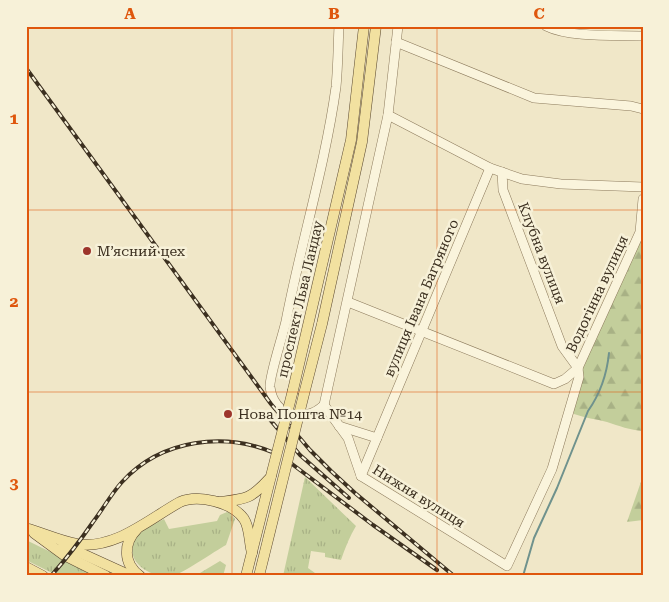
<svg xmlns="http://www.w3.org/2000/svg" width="669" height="602" font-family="'Roboto Serif',serif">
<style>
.grass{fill:url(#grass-tufts)}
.forest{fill:url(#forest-firs)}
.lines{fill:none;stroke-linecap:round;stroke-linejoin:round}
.stream{stroke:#6f928d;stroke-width:2}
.minor-casing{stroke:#8c7a5c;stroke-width:10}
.major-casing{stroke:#5a4830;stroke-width:11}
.minor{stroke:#faf4dc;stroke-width:9}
.major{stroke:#f2e1a0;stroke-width:10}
.rail-casing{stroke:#3c3020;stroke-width:4}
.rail{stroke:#f7f1d8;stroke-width:2;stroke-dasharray:5.5;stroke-linecap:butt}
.major-bridge-casing{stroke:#5a4830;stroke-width:11;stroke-linecap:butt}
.major-bridge{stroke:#f2e1a0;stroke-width:10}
.grid{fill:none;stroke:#df570d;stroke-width:1;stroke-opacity:0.55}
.poi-dot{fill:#9d352b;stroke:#f7f1d8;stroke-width:2}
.labels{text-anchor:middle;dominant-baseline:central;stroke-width:5;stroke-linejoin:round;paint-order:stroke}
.poi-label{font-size:14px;fill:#3c3020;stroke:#f7f1d8;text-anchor:start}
.street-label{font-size:14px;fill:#3c3020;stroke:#f7f1d8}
.neatline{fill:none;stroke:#df570d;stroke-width:2}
.grid-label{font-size:16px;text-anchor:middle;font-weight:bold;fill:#df570d}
</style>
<defs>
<pattern id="grass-tufts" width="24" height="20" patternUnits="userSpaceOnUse" patternTransform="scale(1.25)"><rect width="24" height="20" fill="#c3ce9b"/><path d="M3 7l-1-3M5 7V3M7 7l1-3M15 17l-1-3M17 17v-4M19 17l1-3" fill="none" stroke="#a8b185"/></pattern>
<pattern id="forest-firs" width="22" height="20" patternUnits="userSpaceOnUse" patternTransform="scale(1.25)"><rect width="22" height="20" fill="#c3ce9b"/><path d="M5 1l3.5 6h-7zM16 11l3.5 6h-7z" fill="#a8b185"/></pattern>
</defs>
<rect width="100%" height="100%" fill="#f0e7c8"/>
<g class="grass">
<path d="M305 477 356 526C350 536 345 548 341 560L325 557V553L311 551 308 568 315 573V576H283Z"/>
<path d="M227 512 230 513 235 519 226 545C215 551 182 574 172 576 154 579 125 564 134 542 138 530 154 524 164 519L169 529 217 521 220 515Z"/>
<polygon points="26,540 100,576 58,576 26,560"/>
<polygon points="220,561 226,565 223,576 195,576"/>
</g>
<g class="forest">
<path d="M643 199V431C630 430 619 426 607 422 596 419 585 418 574 414L573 410 579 378 640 232Z"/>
<polygon points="643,476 643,520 627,522"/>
</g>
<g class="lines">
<path class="stream" d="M523 576 534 538 557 488 588 411C600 394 607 373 609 353"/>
<defs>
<g id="minor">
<path d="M339 26C338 46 338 67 336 87 325 166 301 243 286 321 283 335 269 377 270 387 274 416 304 424 324 405L388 115 398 26"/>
<path d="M546 26C570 38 616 35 643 36"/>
<polyline points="396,42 534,98 631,106 643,109"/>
<polyline points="388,115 490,168 522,179 561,184 643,187"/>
<polyline points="348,302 554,384 565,379 578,368 562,346 503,190 502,172"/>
<polyline points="324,405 348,438 361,476 507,566 552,469 579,377 578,368 640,232 643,199"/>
<polyline points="339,426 377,438"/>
<polyline points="361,476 490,168"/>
</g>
<g id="major">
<polyline points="293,390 351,140 364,26"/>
<polyline points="304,394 322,324 362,142 376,26"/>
<path d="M219 502C245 499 250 500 269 479"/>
<path d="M29 529C45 534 61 541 77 544 115 550 149 519 180 502 198 494 232 502 244 519 250 528 249 542 252 553"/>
<path d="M137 529C123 543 123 564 140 576"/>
<polyline points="34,533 64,555 106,576"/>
<polyline points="63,545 131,576"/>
<polyline points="26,567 43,576"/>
<polyline points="246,576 271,476"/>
</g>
</defs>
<use href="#minor" class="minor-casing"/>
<use href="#major" class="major-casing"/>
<use href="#minor" class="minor"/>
<use href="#major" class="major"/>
<defs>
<g id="rail">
<polyline points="26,68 271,404 310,450 331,471 355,493 454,576"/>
<polyline points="266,415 300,455 349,498"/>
<polyline points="288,461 373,525 437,570"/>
<path d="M51 576C66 559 80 541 93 522 103 509 111 494 122 482 161 439 225 431 277 454"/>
</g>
</defs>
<use href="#rail" class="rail-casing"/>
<use href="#rail" class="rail"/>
<defs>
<g id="major-bridge">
<polyline points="271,476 293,390"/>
<polyline points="259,576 304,394"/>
</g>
</defs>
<use href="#major-bridge" class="major-bridge-casing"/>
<use href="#major-bridge" class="major-bridge"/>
</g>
<path class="grid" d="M232 26V576M437 26V576M26 210H643M26 392H643"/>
<g class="poi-dot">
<circle cx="87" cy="251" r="5"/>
<circle cx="228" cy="414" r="5"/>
</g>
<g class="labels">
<g class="poi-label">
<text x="97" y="251">М’ясний цех</text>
<text x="238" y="414">Нова Пошта №14</text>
</g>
<g class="street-label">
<text transform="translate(542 253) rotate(69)">Клубна вулиця</text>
<text transform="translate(597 294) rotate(-65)">Водогінна вулиця</text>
<text transform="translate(421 298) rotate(-67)">вулиця Івана Багряного</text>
<text transform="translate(300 299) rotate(-77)">проспект Льва Ландау</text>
<text transform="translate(419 496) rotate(32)">Нижня вулиця</text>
</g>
</g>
<rect width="669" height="602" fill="none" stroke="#f7f1d8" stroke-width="55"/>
<rect x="28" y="28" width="614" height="546" class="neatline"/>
<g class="grid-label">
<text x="130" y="19">A</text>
<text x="334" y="19">B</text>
<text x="539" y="19">C</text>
<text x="14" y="124">1</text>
<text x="14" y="307">2</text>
<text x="14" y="489">3</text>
</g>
</svg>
